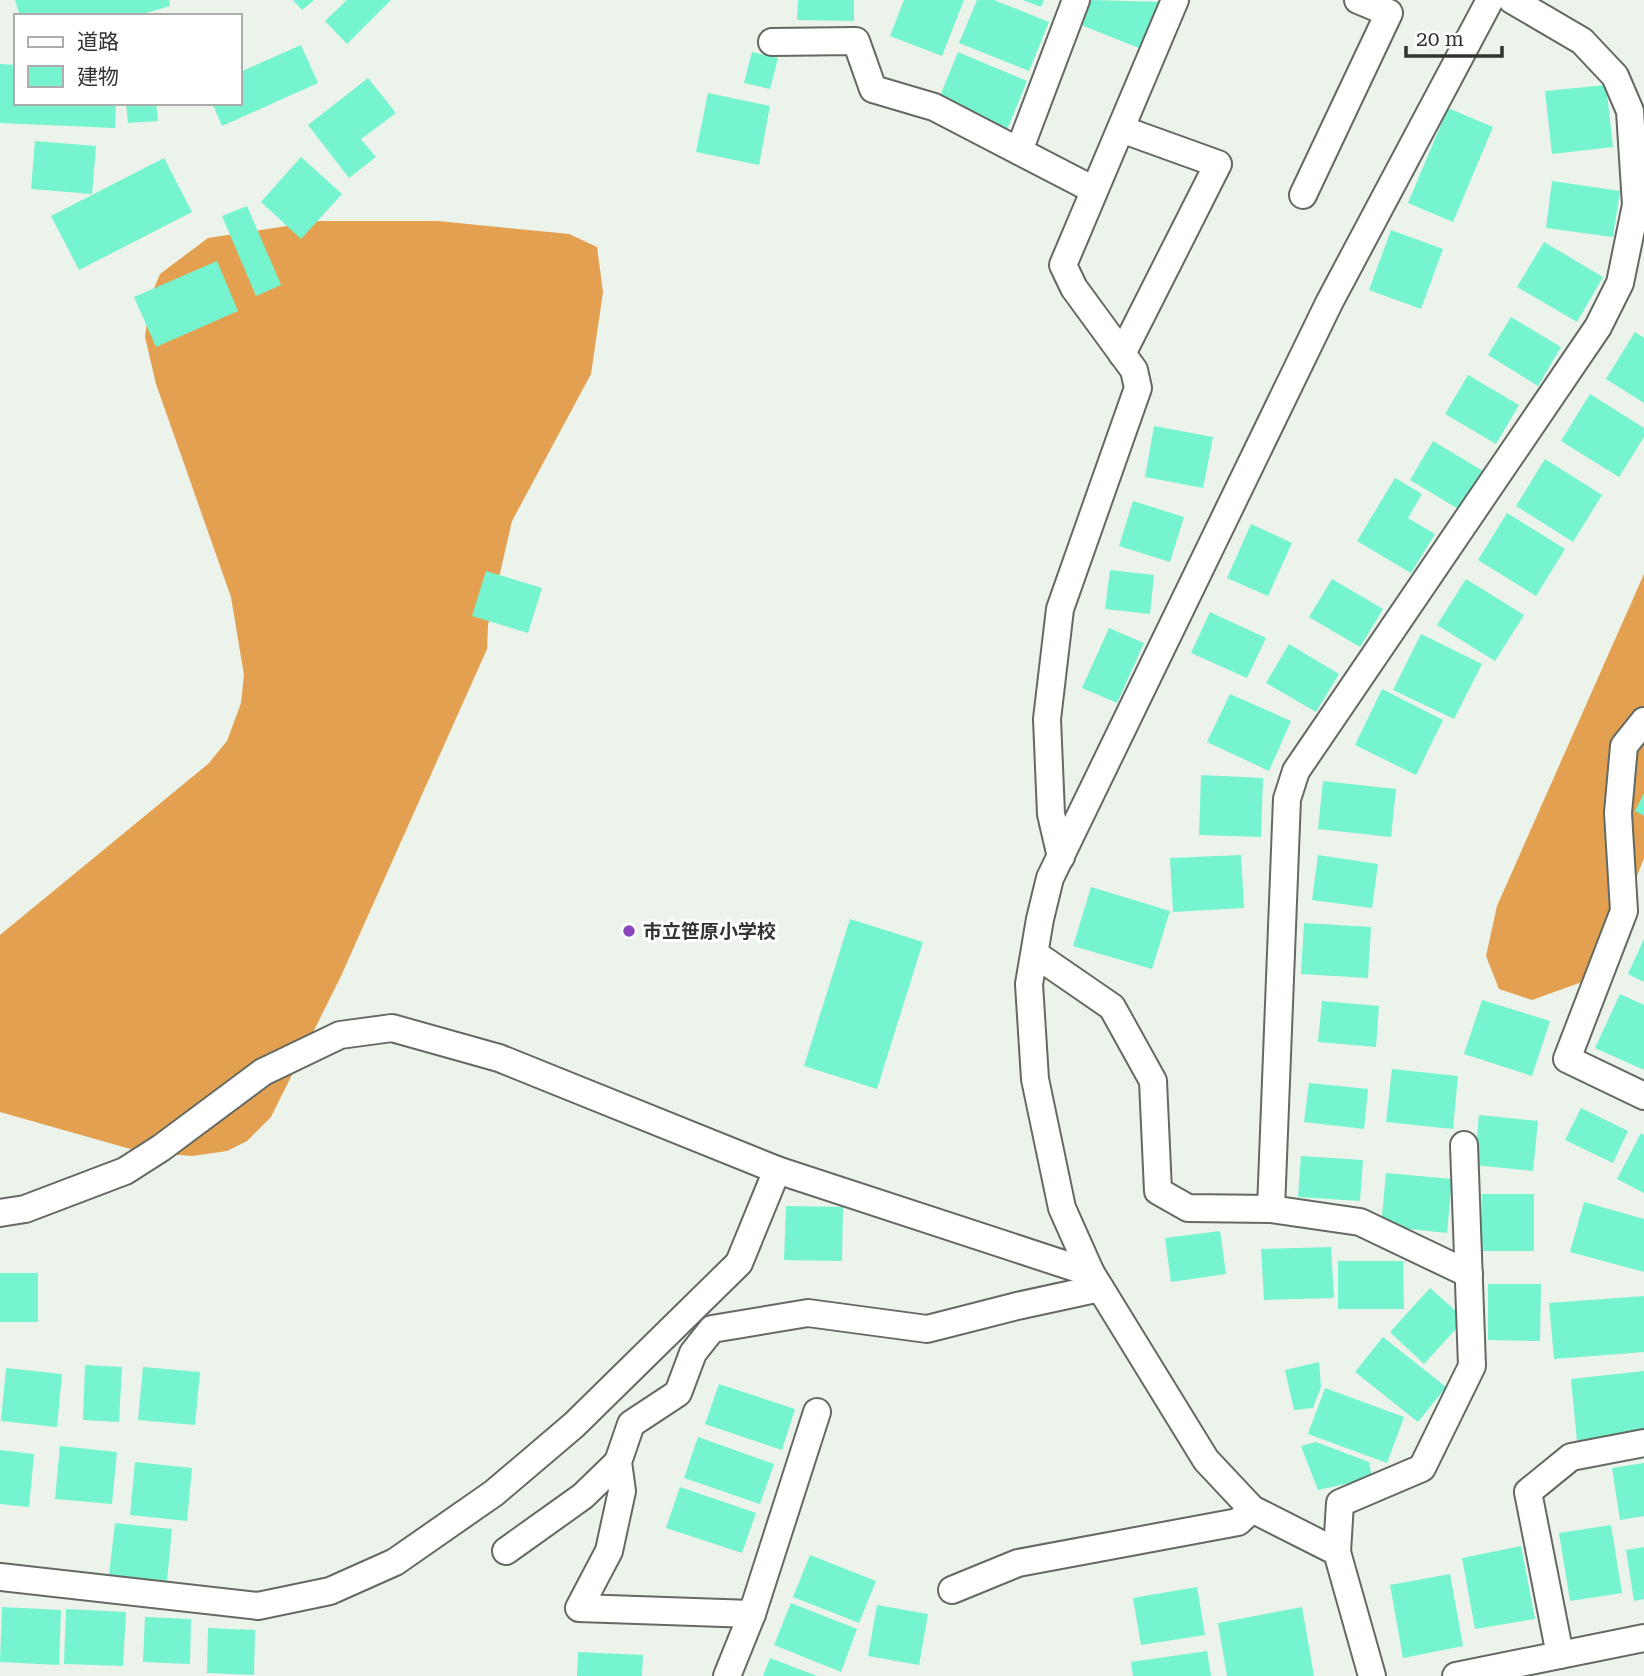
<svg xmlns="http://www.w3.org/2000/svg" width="1644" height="1676" font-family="'Roboto Serif','Noto Sans JP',serif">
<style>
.forest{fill:#e3a050}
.building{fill:#76f4cf}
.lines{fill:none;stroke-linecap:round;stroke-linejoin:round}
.street-casing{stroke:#646a62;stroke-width:30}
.street{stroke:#fff;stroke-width:26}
.poi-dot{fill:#8945b9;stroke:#fff;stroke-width:2.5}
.labels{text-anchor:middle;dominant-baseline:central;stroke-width:6;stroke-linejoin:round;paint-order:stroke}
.poi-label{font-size:19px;font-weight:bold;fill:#313430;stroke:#fff;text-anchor:start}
</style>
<rect width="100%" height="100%" fill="#ecf3ea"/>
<g class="forest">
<polygon points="320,221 438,221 569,234 597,247 603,292 591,374 512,521 488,625 487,649 341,976 271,1117 247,1141 227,1151 192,1156 141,1152 0,1112 0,935 208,764 227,741 241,703 244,675 231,597 156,384 145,337 150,298 160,274 208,238"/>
<polygon points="1644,574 1644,858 1614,935 1582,982 1532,1000 1499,989 1486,956 1497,906"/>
</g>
<g class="building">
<polygon points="15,0 169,0 170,6 136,16 20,16"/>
<polygon points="293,0 314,0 302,10"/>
<polygon points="347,0 391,0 347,44 325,21"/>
<polygon points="798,0 854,0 854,21 797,20"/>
<polygon points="904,0 964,0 942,56 890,36"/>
<polygon points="977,0 994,0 1049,22 1029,71 959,43"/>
<polygon points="1023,0 1044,0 1041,7"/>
<polygon points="1091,0 1163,2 1144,50 1081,25"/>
<polygon points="301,45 318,83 222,126 212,103 240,103 240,72"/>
<polygon points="752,52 778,58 770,89 744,83"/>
<polygon points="958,52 1027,81 1007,130 938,101"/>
<polygon points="0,64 16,65 16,103 116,103 115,128 0,123"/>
<polygon points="368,78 396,113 361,139 376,157 349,178 308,125"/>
<polygon points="1606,85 1613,147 1552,154 1545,91"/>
<polygon points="708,93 770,106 759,165 696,152"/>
<polygon points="126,103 156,103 158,121 128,123"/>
<polygon points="1448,108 1493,127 1453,222 1408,203"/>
<polygon points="35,141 96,146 92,194 31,189"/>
<polygon points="301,157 342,194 301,239 261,202"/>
<polygon points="164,158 192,212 79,270 51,216"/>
<polygon points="1552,181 1620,191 1613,237 1546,228"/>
<polygon points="247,206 281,285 256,296 222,216"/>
<polygon points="1391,230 1443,249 1421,309 1369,290"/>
<polygon points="1544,242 1603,277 1577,322 1517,287"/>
<polygon points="217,261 238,311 156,347 134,297"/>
<polygon points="1511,317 1561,347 1538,386 1488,355"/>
<polygon points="1635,332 1644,338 1644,403 1606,379"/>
<polygon points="1468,375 1519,405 1496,444 1445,414"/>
<polygon points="1590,394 1644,428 1644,437 1619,477 1561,441"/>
<polygon points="1154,426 1213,437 1203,488 1145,477"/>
<polygon points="1433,441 1483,471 1460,510 1410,480"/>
<polygon points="1545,459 1602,495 1573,542 1516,506"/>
<polygon points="1395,478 1422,494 1408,518 1435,534 1411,573 1357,541"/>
<polygon points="1133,501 1184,517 1170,562 1119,546"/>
<polygon points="1507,513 1565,549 1536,596 1478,560"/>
<polygon points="1251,524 1292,543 1268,596 1227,578"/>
<polygon points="1110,570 1154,575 1150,614 1105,609"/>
<polygon points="486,571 542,588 528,633 472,616"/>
<polygon points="1332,579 1383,609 1360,647 1309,617"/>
<polygon points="1466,579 1524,615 1495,661 1437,625"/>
<polygon points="1210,612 1266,638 1247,678 1191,653"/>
<polygon points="1109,628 1144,643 1117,703 1082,688"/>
<polygon points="1421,634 1482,664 1454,719 1393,690"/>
<polygon points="1289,644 1339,674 1316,712 1266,683"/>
<polygon points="1382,689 1443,720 1416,775 1355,745"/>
<polygon points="1230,694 1291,721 1269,771 1207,742"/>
<polygon points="1201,775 1263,778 1261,837 1199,835"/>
<polygon points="1323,781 1396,789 1391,837 1318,829"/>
<polygon points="1644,793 1644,816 1635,811"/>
<polygon points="1241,855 1244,908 1173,912 1170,858"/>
<polygon points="1318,855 1378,864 1372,908 1312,900"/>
<polygon points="1091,887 1170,911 1152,969 1073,946"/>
<polygon points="850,919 923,942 877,1089 804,1066"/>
<polygon points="1304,923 1371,927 1368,978 1301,974"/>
<polygon points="1644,939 1644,982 1628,974"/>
<polygon points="1620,994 1644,1005 1644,1070 1595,1048"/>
<polygon points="1482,1000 1550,1021 1532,1076 1464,1054"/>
<polygon points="1322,1001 1379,1006 1376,1047 1318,1042"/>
<polygon points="1392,1069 1458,1076 1453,1129 1386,1122"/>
<polygon points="1309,1083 1368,1089 1364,1129 1304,1122"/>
<polygon points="1581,1108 1628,1131 1613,1163 1565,1140"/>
<polygon points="1479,1115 1538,1121 1533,1171 1474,1165"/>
<polygon points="1641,1133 1644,1135 1644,1193 1617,1179"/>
<polygon points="1301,1156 1363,1160 1360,1201 1298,1197"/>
<polygon points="1386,1173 1452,1179 1447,1233 1381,1226"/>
<polygon points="1482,1194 1534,1194 1534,1251 1481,1251"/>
<polygon points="1584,1202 1644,1219 1644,1272 1570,1252"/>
<polygon points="786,1206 843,1207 842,1261 784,1260"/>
<polygon points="1220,1231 1226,1274 1171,1282 1165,1238"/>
<polygon points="1331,1247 1334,1298 1264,1300 1261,1249"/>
<polygon points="1338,1261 1403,1261 1404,1309 1338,1309"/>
<rect x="0" y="1273" width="38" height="49"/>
<polygon points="1488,1284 1541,1284 1540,1341 1488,1340"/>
<polygon points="1430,1288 1465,1319 1424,1364 1390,1332"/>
<polygon points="1644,1296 1644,1352 1554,1359 1549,1303"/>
<polygon points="1383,1337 1446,1387 1418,1422 1355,1372"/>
<polygon points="1319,1362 1321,1387 1313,1408 1294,1410 1285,1370"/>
<polygon points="85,1365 122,1367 119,1422 83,1420"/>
<polygon points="143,1367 200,1372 195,1425 138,1420"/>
<polygon points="6,1368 62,1374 57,1427 1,1421"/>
<polygon points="1644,1371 1644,1435 1577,1441 1571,1379"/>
<polygon points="719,1384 795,1409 782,1450 705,1424"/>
<polygon points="1325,1388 1404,1417 1387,1463 1308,1434"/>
<polygon points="698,1437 774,1464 760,1504 684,1478"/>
<polygon points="1316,1442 1369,1462 1372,1478 1318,1490 1301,1446"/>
<polygon points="60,1446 117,1452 112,1504 55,1499"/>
<polygon points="0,1450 34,1454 29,1507 0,1504"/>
<polygon points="135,1462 192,1468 187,1521 130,1515"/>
<polygon points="1644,1463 1644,1516 1620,1520 1612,1468"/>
<polygon points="680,1487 756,1513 742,1553 666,1528"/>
<polygon points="115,1523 172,1529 167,1581 109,1576"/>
<polygon points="1611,1525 1622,1593 1570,1601 1559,1533"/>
<polygon points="1521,1546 1535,1619 1475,1629 1462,1558"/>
<polygon points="1644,1547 1644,1599 1634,1601 1626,1550"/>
<polygon points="810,1555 876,1581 859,1623 793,1597"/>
<polygon points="1450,1574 1463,1646 1403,1658 1390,1585"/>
<polygon points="1197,1587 1205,1635 1141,1645 1133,1598"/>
<polygon points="791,1603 857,1629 841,1672 774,1645"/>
<polygon points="877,1605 928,1614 919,1665 868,1656"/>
<polygon points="2,1607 61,1610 59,1665 0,1662"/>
<polygon points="1302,1607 1314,1676 1227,1676 1218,1623"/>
<polygon points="66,1609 126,1612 123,1666 64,1664"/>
<polygon points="145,1617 191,1619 190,1664 143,1662"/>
<polygon points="208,1628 255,1630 254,1675 207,1673"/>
<polygon points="1207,1651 1211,1676 1133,1676 1131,1662"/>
<polygon points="578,1652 643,1655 642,1676 577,1676"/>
<polygon points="770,1658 817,1676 763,1676"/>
</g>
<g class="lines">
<defs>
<g id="street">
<polyline points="772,42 856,41 873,89 934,107 1094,190"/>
<polyline points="1121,129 1218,164 1122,354"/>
<polyline points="1019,151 1076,0"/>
<polyline points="1303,195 1389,13 1358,0"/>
<polyline points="1644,721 1624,746 1618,813 1624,911 1567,1059 1644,1096"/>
<polyline points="1061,857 1051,814 1047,719 1060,609 1138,388 1134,370 1074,288 1063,265 1175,0"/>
<polyline points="1035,954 1112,1007 1153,1081 1158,1191 1188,1208 1271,1209 1287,799 1296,771 1598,327 1620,283 1636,205 1630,111 1615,76 1582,41 1512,0"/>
<polyline points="1271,1209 1360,1222 1469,1274"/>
<polyline points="0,1213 25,1209 125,1171 161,1148 263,1072 340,1035 392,1028 499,1058 777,1170 1091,1273"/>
<polyline points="506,1551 583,1496 618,1462"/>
<polyline points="1337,1552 1340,1503 1422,1468 1472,1366 1464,1145"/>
<polyline points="0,1577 258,1606 330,1591 395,1562 494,1493 574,1425 739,1263 777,1170"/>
<polyline points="952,1590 1018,1563 1238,1522 1252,1509"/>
<polyline points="752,1614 579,1608 609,1551 622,1491 618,1462 631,1424 678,1393 693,1353 712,1329 808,1313 927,1329 1017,1306 1100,1288"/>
<polyline points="1560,1655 1528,1492 1571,1457 1644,1443"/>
<polyline points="727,1676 752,1614 817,1412"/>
<polyline points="1372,1676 1337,1552 1252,1509 1206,1460 1091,1273 1062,1208 1035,1079 1029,984 1040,919 1050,878 1329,303 1490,0"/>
<polyline points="1456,1676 1644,1638"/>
</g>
</defs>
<use href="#street" class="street-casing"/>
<use href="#street" class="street"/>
</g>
<circle class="poi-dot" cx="629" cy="931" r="7"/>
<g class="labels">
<g class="poi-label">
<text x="643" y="931">市立笹原小学校</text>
</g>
</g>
<rect x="14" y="14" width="228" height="91" fill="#ffffff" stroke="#adaeac" stroke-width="2"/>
<rect x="28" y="37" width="35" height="10" fill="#ffffff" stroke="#adaeac" stroke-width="2"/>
<text x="77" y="49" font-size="21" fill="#313430">道路</text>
<rect x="28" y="66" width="35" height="21" fill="#76f4cf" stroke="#adaeac" stroke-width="2"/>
<text x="77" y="84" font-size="21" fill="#313430">建物</text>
<path d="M1406 46v10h96v-10" fill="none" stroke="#313430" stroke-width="3.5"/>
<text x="1416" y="46" font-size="21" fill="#313430" stroke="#ffffff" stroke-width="5" paint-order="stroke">20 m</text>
</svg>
